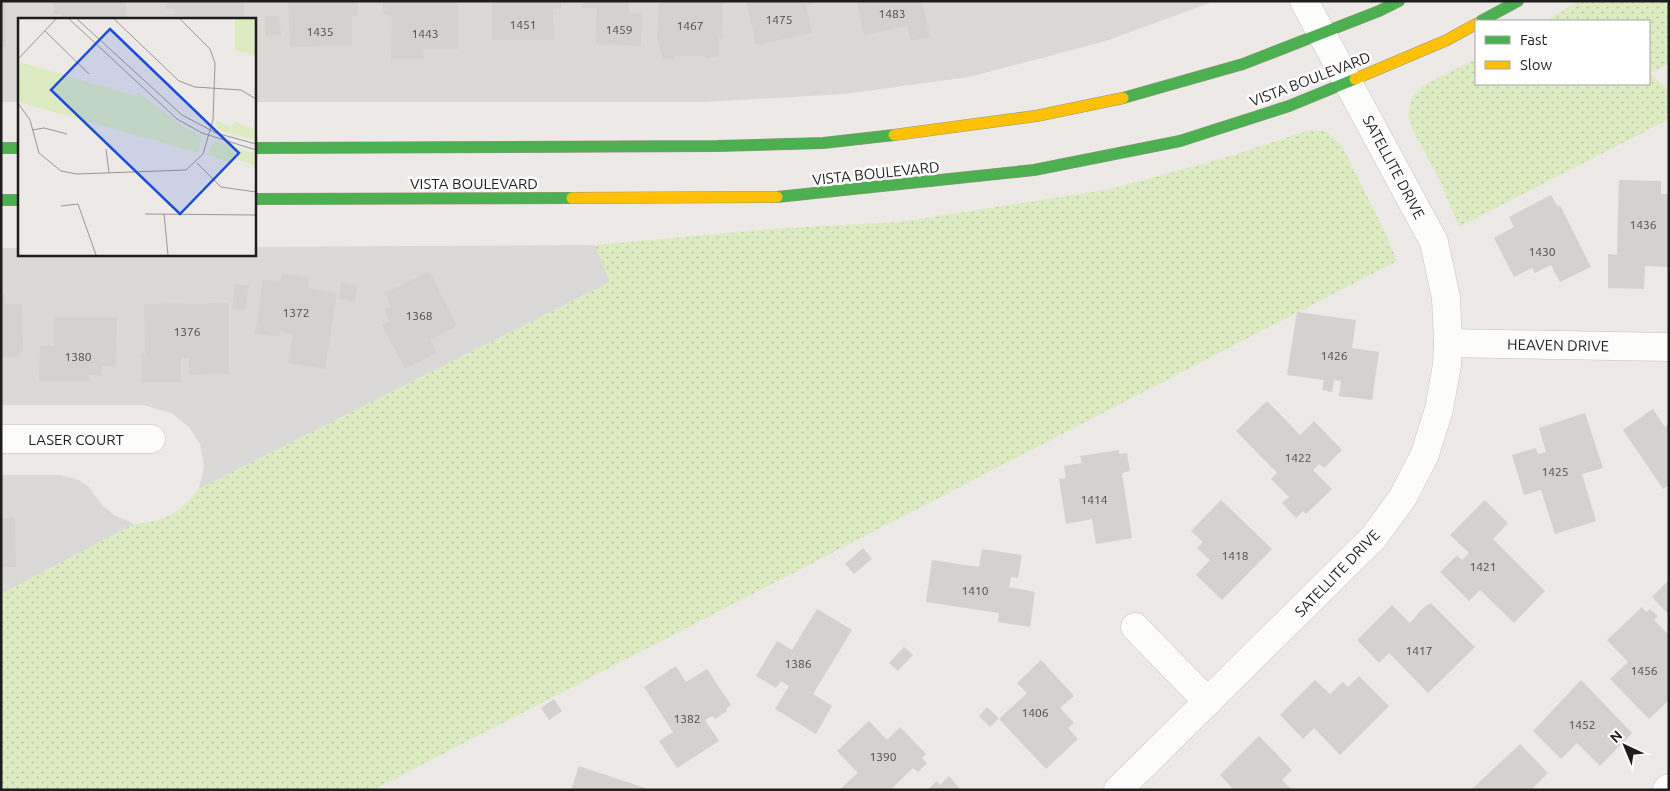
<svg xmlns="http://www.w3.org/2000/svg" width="1670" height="791" font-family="Ubuntu,sans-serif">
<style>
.residential{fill:#dbd9d7}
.grass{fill:url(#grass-dots)}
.building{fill:#d4d1cf}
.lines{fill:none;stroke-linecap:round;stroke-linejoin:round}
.street-casing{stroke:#c4c3c2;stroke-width:29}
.fast-casing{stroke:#97967d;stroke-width:12}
.slow-casing{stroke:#97967d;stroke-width:12}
.street{stroke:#fcfcfb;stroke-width:28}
.fast{stroke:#4caf50;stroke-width:11}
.slow{stroke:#ffc107;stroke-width:11}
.labels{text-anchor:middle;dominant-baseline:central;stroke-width:5;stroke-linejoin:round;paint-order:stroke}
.number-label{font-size:12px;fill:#4b4a4a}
.street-label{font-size:15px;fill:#1d1d1d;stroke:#fff}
.inset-road{fill:none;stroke:#999796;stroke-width:1}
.view{fill:#1d4ed8;fill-opacity:0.15;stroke:#1d4ed8;stroke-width:2.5}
.inset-edge{fill:none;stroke:#1d1d1d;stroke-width:2.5}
</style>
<defs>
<pattern id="grass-dots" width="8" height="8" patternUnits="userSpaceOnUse" patternTransform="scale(1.25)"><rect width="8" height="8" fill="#dcebc2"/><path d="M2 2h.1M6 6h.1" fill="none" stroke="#bcc9a6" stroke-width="1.8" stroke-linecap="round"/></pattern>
</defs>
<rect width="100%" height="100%" fill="#ece9e6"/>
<g class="residential">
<polygon points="1,1 1215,1 1106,41 969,77 844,94 705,102 254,102 254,19 19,19 19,102 1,102"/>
<polygon points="595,245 610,282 199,489 204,466 200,444 189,427 171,413 143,405 1,405 1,248 19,248 19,254 254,254 254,247"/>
<polygon points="1,475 61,475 79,480 88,486 102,505 114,515 134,524 1,594"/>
</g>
<g class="grass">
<polygon points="1580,1 1669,1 1669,64 1650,73 1669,91 1669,119 1459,227 1441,183 1412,128 1408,114 1412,97 1422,86 1476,59 1476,84 1649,84 1649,21 1545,21"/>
<path d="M1307 131H1325L1342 146 1385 232 1397 261 373 790H1V594L134 524C165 522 180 513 199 489L610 282 595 245 771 229 901 222 1111 189 1224 158Z"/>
</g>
<g class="building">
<polygon points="1,1 4,1 6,13 6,47 1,47"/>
<polygon points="53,1 126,1 127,19 61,19 61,14 54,14"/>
<polygon points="166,1 244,1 244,19 183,19 183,16 174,16 175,9 166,9"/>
<polygon points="288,1 358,1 358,16 352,16 352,46 290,47"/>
<polygon points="383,1 458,1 458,49 423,49 424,59 391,59 392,17 383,14"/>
<polygon points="492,1 561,1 561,8 553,9 554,40 492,40"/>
<polygon points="582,1 628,1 629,13 642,13 641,46 596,44 597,8 582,8"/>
<polygon points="659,1 723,1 722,38 719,38 719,56 707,59 705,56 676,56 674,59 663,59 657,36"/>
<polygon points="746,1 817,1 806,5 812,33 756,45"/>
<polygon points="857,1 922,1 930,37 911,41 907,26 864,35"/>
<polygon points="265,16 279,16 281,36 265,35"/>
<polygon points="1619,180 1661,181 1661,194 1669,194 1669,267 1645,266 1644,289 1608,288 1608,254 1617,255"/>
<polygon points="1551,195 1558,207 1560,205 1591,267 1560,282 1551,265 1535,273 1532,268 1514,277 1494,238 1514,227 1509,217"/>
<polygon points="429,271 457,326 430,340 437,353 405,369 382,325 390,321 384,310 391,306 385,293"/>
<polygon points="281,273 309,278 308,288 337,293 325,369 288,363 293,334 280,332 279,337 255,334 263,279 280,282"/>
<polygon points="341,283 357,286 355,302 339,299"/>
<polygon points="235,284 249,285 245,310 232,309"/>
<polygon points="5,294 5,304 22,304 23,352 20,352 20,357 1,357 1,295"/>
<polygon points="229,303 229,374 189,375 189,358 181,358 181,382 142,382 142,354 145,354 144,304"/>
<polygon points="1297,312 1356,320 1352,348 1379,352 1372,400 1339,396 1341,381 1334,380 1332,392 1322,390 1324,380 1287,375"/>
<polygon points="54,317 117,317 116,366 102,366 102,375 89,375 90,381 39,381 40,346 54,346"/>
<polygon points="1267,401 1300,435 1314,421 1342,450 1324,468 1319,464 1313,470 1332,489 1306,514 1303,511 1296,518 1282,503 1289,497 1271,479 1277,473 1236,431"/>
<polygon points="1653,409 1665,427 1669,424 1669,485 1663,489 1623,430"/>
<polygon points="1585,413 1603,468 1582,474 1596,521 1555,534 1541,490 1524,495 1512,455 1536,448 1538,454 1546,452 1539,428"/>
<polygon points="1119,450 1119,454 1127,453 1130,471 1122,473 1132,538 1096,544 1092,519 1066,524 1059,479 1066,478 1064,466 1082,463 1080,456"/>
<polygon points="1221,500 1272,549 1222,600 1196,575 1210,560 1197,548 1203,542 1191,531"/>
<polygon points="1485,500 1508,523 1493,539 1545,591 1514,623 1480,590 1469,601 1440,572 1457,555 1462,560 1469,553 1450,535"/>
<polygon points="1,518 15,518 16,567 1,567"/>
<polygon points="863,548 872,559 854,574 845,564"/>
<polygon points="982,549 1022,555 1018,578 1011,577 1009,587 1035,592 1030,627 998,622 999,613 926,602 932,560 979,567"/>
<polygon points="1669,580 1669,615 1652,597"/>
<polygon points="1431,603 1475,647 1428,693 1389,653 1379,663 1357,640 1392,605 1410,623 1423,608"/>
<polygon points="1642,607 1646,612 1650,609 1658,616 1654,620 1669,635 1669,700 1649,719 1610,679 1628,662 1607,640"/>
<polygon points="817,609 852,630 813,694 832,706 816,734 775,709 789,686 781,681 776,688 756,676 777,641 792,650"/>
<polygon points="904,647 913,655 898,671 889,663"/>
<polygon points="1041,660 1074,696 1060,708 1074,723 1068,728 1078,739 1046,769 999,719 1027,693 1017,683"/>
<polygon points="676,666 686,682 707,669 731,705 726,709 727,711 715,719 712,716 705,720 719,741 677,768 659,741 673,732 644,687"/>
<polygon points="1359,676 1389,706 1340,755 1314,728 1303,739 1280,715 1315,680 1330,694 1343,682 1348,687"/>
<polygon points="1581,680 1632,733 1600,766 1577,743 1561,759 1533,731"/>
<polygon points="554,699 562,711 549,720 541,708"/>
<polygon points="987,707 999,718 990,727 979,716"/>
<polygon points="869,721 887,740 900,727 926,754 922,758 927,763 918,772 913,768 890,790 839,790 858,773 837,751"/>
<polygon points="1259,736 1292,770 1282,780 1292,790 1234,790 1220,775"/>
<polygon points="1520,744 1548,773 1531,790 1471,790"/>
<polygon points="579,766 648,789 648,790 571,790"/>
<polygon points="949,776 961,790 927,790 937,781 940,785"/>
</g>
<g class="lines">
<defs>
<g id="street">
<polyline points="1448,343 1669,347"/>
<polyline points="1,439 151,439"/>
<polyline points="1135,627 1208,702"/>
<polyline points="1118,790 1374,537 1403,497 1425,454 1439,409 1447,365 1448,343 1446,298 1434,242 1304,1"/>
<polyline points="1667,790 1669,788"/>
</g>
<g id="fast">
<polyline points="1481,21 1518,1"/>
<polyline points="1123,98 1243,64 1379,11 1399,1"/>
<polyline points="1,148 19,148"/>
<polyline points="254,148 717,146 823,143 894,135"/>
<polyline points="777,197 1034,170 1180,141 1289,106 1355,79"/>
<polyline points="254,199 572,198"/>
<polyline points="1,200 19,200"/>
</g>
<g id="slow">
<polyline points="1355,79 1447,40 1476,24"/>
<polyline points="894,135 1036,116 1123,98"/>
<polyline points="572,198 777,197"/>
</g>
</defs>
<use href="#street" class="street-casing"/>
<use href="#fast" class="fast-casing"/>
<use href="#slow" class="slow-casing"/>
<use href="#street" class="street"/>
<use href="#fast" class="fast"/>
<use href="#slow" class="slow"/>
</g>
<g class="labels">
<g class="number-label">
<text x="892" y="13">1483</text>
<text x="779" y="19">1475</text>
<text x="523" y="24">1451</text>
<text x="690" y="25">1467</text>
<text x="619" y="29">1459</text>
<text x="320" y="31">1435</text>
<text x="425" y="33">1443</text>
<text x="1643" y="224">1436</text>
<text x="1542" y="251">1430</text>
<text x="296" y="312">1372</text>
<text x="419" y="315">1368</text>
<text x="187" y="331">1376</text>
<text x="1334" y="355">1426</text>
<text x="78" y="356">1380</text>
<text x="1298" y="457">1422</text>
<text x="1555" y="471">1425</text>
<text x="1094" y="499">1414</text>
<text x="1235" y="555">1418</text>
<text x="1483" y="566">1421</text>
<text x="975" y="590">1410</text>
<text x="1419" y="650">1417</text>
<text x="798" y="663">1386</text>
<text x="1644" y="670">1456</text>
<text x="1035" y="712">1406</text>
<text x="687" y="718">1382</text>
<text x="1582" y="724">1452</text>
<text x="883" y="756">1390</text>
</g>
<g class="street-label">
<text transform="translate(1310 79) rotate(-21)">VISTA BOULEVARD</text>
<text transform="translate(1394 167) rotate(62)">SATELLITE DRIVE</text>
<text transform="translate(876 173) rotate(-6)">VISTA BOULEVARD</text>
<text x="474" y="183">VISTA BOULEVARD</text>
<text transform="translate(1558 345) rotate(1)">HEAVEN DRIVE</text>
<text x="76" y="439">LASER COURT</text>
<text transform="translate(1337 573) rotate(-46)">SATELLITE DRIVE</text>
</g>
</g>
<g transform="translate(18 18)">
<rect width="238" height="238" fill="#ece9e6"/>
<path d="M217 0H237V38L217 32ZM2 44 118 78 120 74 164 108 183 118 181 135 4 85 0 81ZM198 102 213 109 217 104 237 111V122L199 112ZM196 123 237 135V148L215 140 214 145 188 137Z" fill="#dcebc2"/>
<path class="inset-road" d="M50 0 159 101 184 115 238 132M58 0 164 97 198 115 238 126M95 0 161 63 177 69 223 72 238 81M27 13 71 56M0 41 39 0M0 85 12 102 21 135 43 153 59 156 168 152 185 136 195 102 197 45 192 31 161 0M14 112 26 110 49 116M88 131 91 155M179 145 203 169 238 174M43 188 60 186 78 237M127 196 238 197M146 196 150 237"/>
<path class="view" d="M92 11 221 135 162 196 33 72Z"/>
<rect width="238" height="238" class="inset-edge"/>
</g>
<rect width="1670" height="791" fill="none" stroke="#1d1d1d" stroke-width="5"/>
<rect x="1475" y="20" width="175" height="65" fill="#ffffff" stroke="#a5a5a5"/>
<rect x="1485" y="36" width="25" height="8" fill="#4caf50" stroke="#a5a5a5"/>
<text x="1520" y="45" font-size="15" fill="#1d1d1d">Fast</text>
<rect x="1485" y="61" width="25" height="8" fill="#ffc107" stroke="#a5a5a5"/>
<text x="1520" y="70" font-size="15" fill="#1d1d1d">Slow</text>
<g transform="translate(1625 746) rotate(316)" stroke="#ffffff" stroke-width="4" paint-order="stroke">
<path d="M0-4L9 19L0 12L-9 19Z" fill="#1d1d1d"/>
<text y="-8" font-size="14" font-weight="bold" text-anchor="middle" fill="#1d1d1d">N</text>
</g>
</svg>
